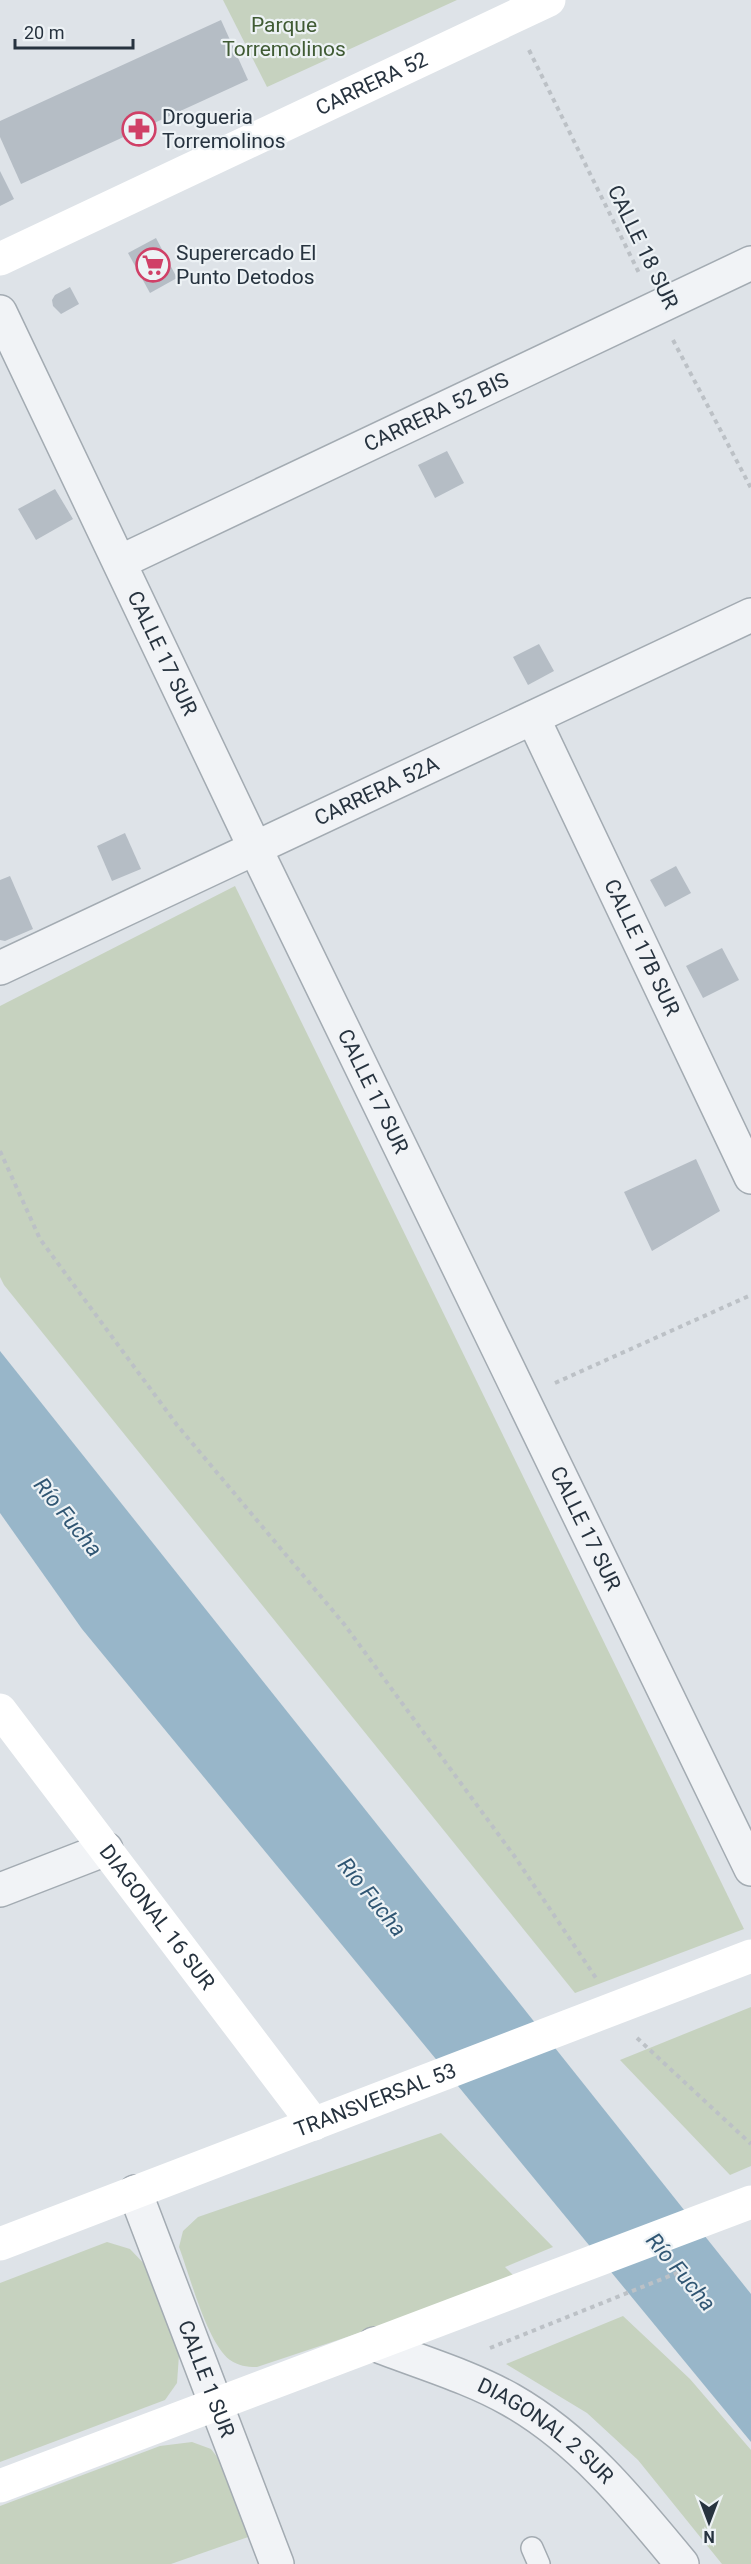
<svg xmlns="http://www.w3.org/2000/svg" width="751" height="2564" font-family="Roboto,sans-serif">
<style>
.green{fill:#c6d2bf}
.water{fill:#98b6c9}
.building{fill:#b5bdc5}
.lines{fill:none;stroke-linecap:round;stroke-linejoin:round}
.lane-casing{stroke:#a3abb2;stroke-width:24}
.street-casing{stroke:#a3abb2;stroke-width:36}
.path{stroke:#bcc1c6;stroke-width:4;stroke-dasharray:4.5 4.5;stroke-linecap:butt}
.lane{stroke:#f1f3f6;stroke-width:21}
.street{stroke:#f1f3f6;stroke-width:33}
.secondary{stroke:#fff;stroke-width:33}
.labels{text-anchor:middle;dominant-baseline:central;stroke-width:4.5;stroke-linejoin:round;paint-order:stroke}
.park-label{font-size:21px;fill:#405b34;stroke:#edf2f5}
.street-label{font-size:21px;fill:#27333f;stroke:#edf2f5}
.poi-label{font-size:21px;fill:#27333f;stroke:#edf2f5;text-anchor:start}
.water-label{font-size:22px;font-style:italic;fill:#305673;stroke:#edf2f5}
</style>
<rect width="100%" height="100%" fill="#dee3e8"/>
<g class="green">
<polygon points="223,0 457,0 267,87"/>
<polygon points="235,886 744,1929 575,1993 4,1285 0,1277 0,1006"/>
<polygon points="751,2007 751,2166 730,2175 620,2060"/>
<path d="M441 2133 553 2247 505 2267 518 2280 257 2367C247 2367 239 2366 230 2360 207 2343 190 2276 179 2247L183 2231 198 2217Z"/>
<polygon points="107,2242 130,2249 150,2270 179,2355 177,2383 165,2400 0,2462 0,2283"/>
<polygon points="623,2316 690,2379 751,2450 751,2564 722,2564 638,2460 587,2413 506,2364"/>
<polygon points="192,2442 211,2449 221,2462 251,2536 171,2564 0,2564 0,2506 160,2446"/>
</g>
<polygon class="water" points="0,1351 751,2294 751,2442 82,1629 0,1513"/>
<g class="building">
<polygon points="221,20 248,80 21,184 0,137 0,121"/>
<polygon points="0,171 14,199 0,206"/>
<polygon points="156,238 177,278 150,293 128,253"/>
<polygon points="70,287 79,304 61,314 53,306 52,300 55,295"/>
<polygon points="447,451 464,483 435,498 418,465"/>
<polygon points="55,489 73,519 36,540 18,509"/>
<polygon points="539,644 554,671 528,685 513,657"/>
<polygon points="125,833 141,869 112,881 97,846"/>
<polygon points="676,866 691,893 665,907 650,880"/>
<polygon points="10,876 33,929 5,941 0,940 0,880"/>
<polygon points="722,948 739,980 703,998 686,966"/>
<polygon points="696,1159 720,1211 652,1251 624,1192"/>
</g>
<g class="lines">
<defs>
<polyline id="lane" points="532,2548 539,2564"/>
<g id="street">
<path id="s1" d="M0 312 255 848 751 1869"/>
<path id="s2" d="M120 562 751 263"/>
<path id="s3" d="M533 718 751 1177"/>
<path id="s4" d="M0 968 751 615"/>
<polyline points="0,1890 106,1849"/>
<path id="s5" d="M135 2192 277 2564"/>
<path id="s6" d="M374 2344C419 2362 469 2376 511 2400 581 2440 631 2502 682 2564"/>
</g>
</defs>
<use href="#lane" class="lane-casing"/>
<use href="#street" class="street-casing"/>
<g class="path">
<polyline points="529,50 640,275"/>
<polyline points="673,340 751,488"/>
<polyline points="0,1151 40,1239 177,1425 344,1624 515,1857 596,1978"/>
<polyline points="555,1383 751,1295"/>
<polyline points="637,2038 751,2144"/>
<polyline points="490,2348 687,2269"/>
</g>
<use href="#lane" class="lane"/>
<use href="#street" class="street"/>
<g class="secondary">
<path id="s7" d="M0 259 549 0"/>
<path id="s8" d="M0 1710 314 2124"/>
<path id="s9" d="M0 2244 751 1956"/>
<polyline points="0,2486 751,2202"/>
</g>
</g>
<defs>
<symbol id="pharmacy-ring" viewBox="-11 -11 22 22"><circle r="9.5" fill="#edf2f5" stroke="#d04067" stroke-width="1.5"/><path d="M-2-6h4v4h4v4h-4v4h-4v-4h-4v-4h4Z" fill="#d04067"/></symbol>
<symbol id="supermarket-ring" viewBox="-11 -11 22 22"><circle r="9.5" fill="#edf2f5" stroke="#d04067" stroke-width="1.5"/><path d="M-6-5.5h2.5l.6 2H6L4.5 2H-2.5L-4.4-4H-6ZM-1.5 3.2a1.3 1.3 0 1 0 .1 0ZM3 3.2a1.3 1.3 0 1 0 .1 0Z" fill="#d04067"/></symbol>
</defs>
<g fill-rule="evenodd">
<use href="#pharmacy-ring" x="120" y="110" width="38" height="38"/>
<use href="#supermarket-ring" x="134" y="246" width="38" height="38"/>
</g>
<g class="labels">
<g class="park-label">
<text x="284" y="25">Parque<tspan x="284" dy="24">Torremolinos</tspan></text>
</g>
<g class="street-label">
<text stroke="none"><textPath href="#s7" startOffset="411">CARRERA 52</textPath></text>
<text transform="translate(643 247) rotate(64)">CALLE 18 SUR</text>
<text stroke="none"><textPath href="#s2" startOffset="350">CARRERA 52 BIS</textPath></text>
<text stroke="none"><textPath href="#s1" startOffset="378">CALLE 17 SUR</textPath></text>
<text stroke="none"><textPath href="#s4" startOffset="416">CARRERA 52A</textPath></text>
<text stroke="none"><textPath href="#s3" startOffset="254">CALLE 17B SUR</textPath></text>
<text stroke="none"><textPath href="#s1" startOffset="864">CALLE 17 SUR</textPath></text>
<text stroke="none"><textPath href="#s1" startOffset="1350">CALLE 17 SUR</textPath></text>
<text stroke="none"><textPath href="#s8" startOffset="260">DIAGONAL 16 SUR</textPath></text>
<text stroke="none"><textPath href="#s9" startOffset="402">TRANSVERSAL 53</textPath></text>
<text stroke="none"><textPath href="#s5" startOffset="200">CALLE 1 SUR</textPath></text>
<text stroke="none"><textPath href="#s6" startOffset="194">DIAGONAL 2 SUR</textPath></text>
</g>
<g class="poi-label">
<text x="162" y="117">Drogueria<tspan x="162" dy="24">Torremolinos</tspan></text>
<text x="176" y="253">Superercado El<tspan x="176" dy="24">Punto Detodos</tspan></text>
</g>
<g class="water-label">
<text transform="translate(68 1517) rotate(51)">Río Fucha</text>
<text transform="translate(372 1897) rotate(51)">Río Fucha</text>
<text transform="translate(681 2272) rotate(50)">Río Fucha</text>
</g>
</g>
<g transform="translate(709 2522) rotate(180)" stroke="#edf2f5" stroke-width="4.5" paint-order="stroke">
<path d="M0-4.5L10 22L0 15L-10 22Z" fill="#27333f"/>
<text y="-9" font-size="16" font-weight="bold" text-anchor="middle" fill="#27333f">N</text>
</g>
<path d="M15 39v9h118v-9" fill="none" stroke="#27333f" stroke-width="3"/>
<text x="24" y="39" font-size="18" fill="#27333f" stroke="#edf2f5" stroke-width="4.5" paint-order="stroke">20 m</text>
</svg>
